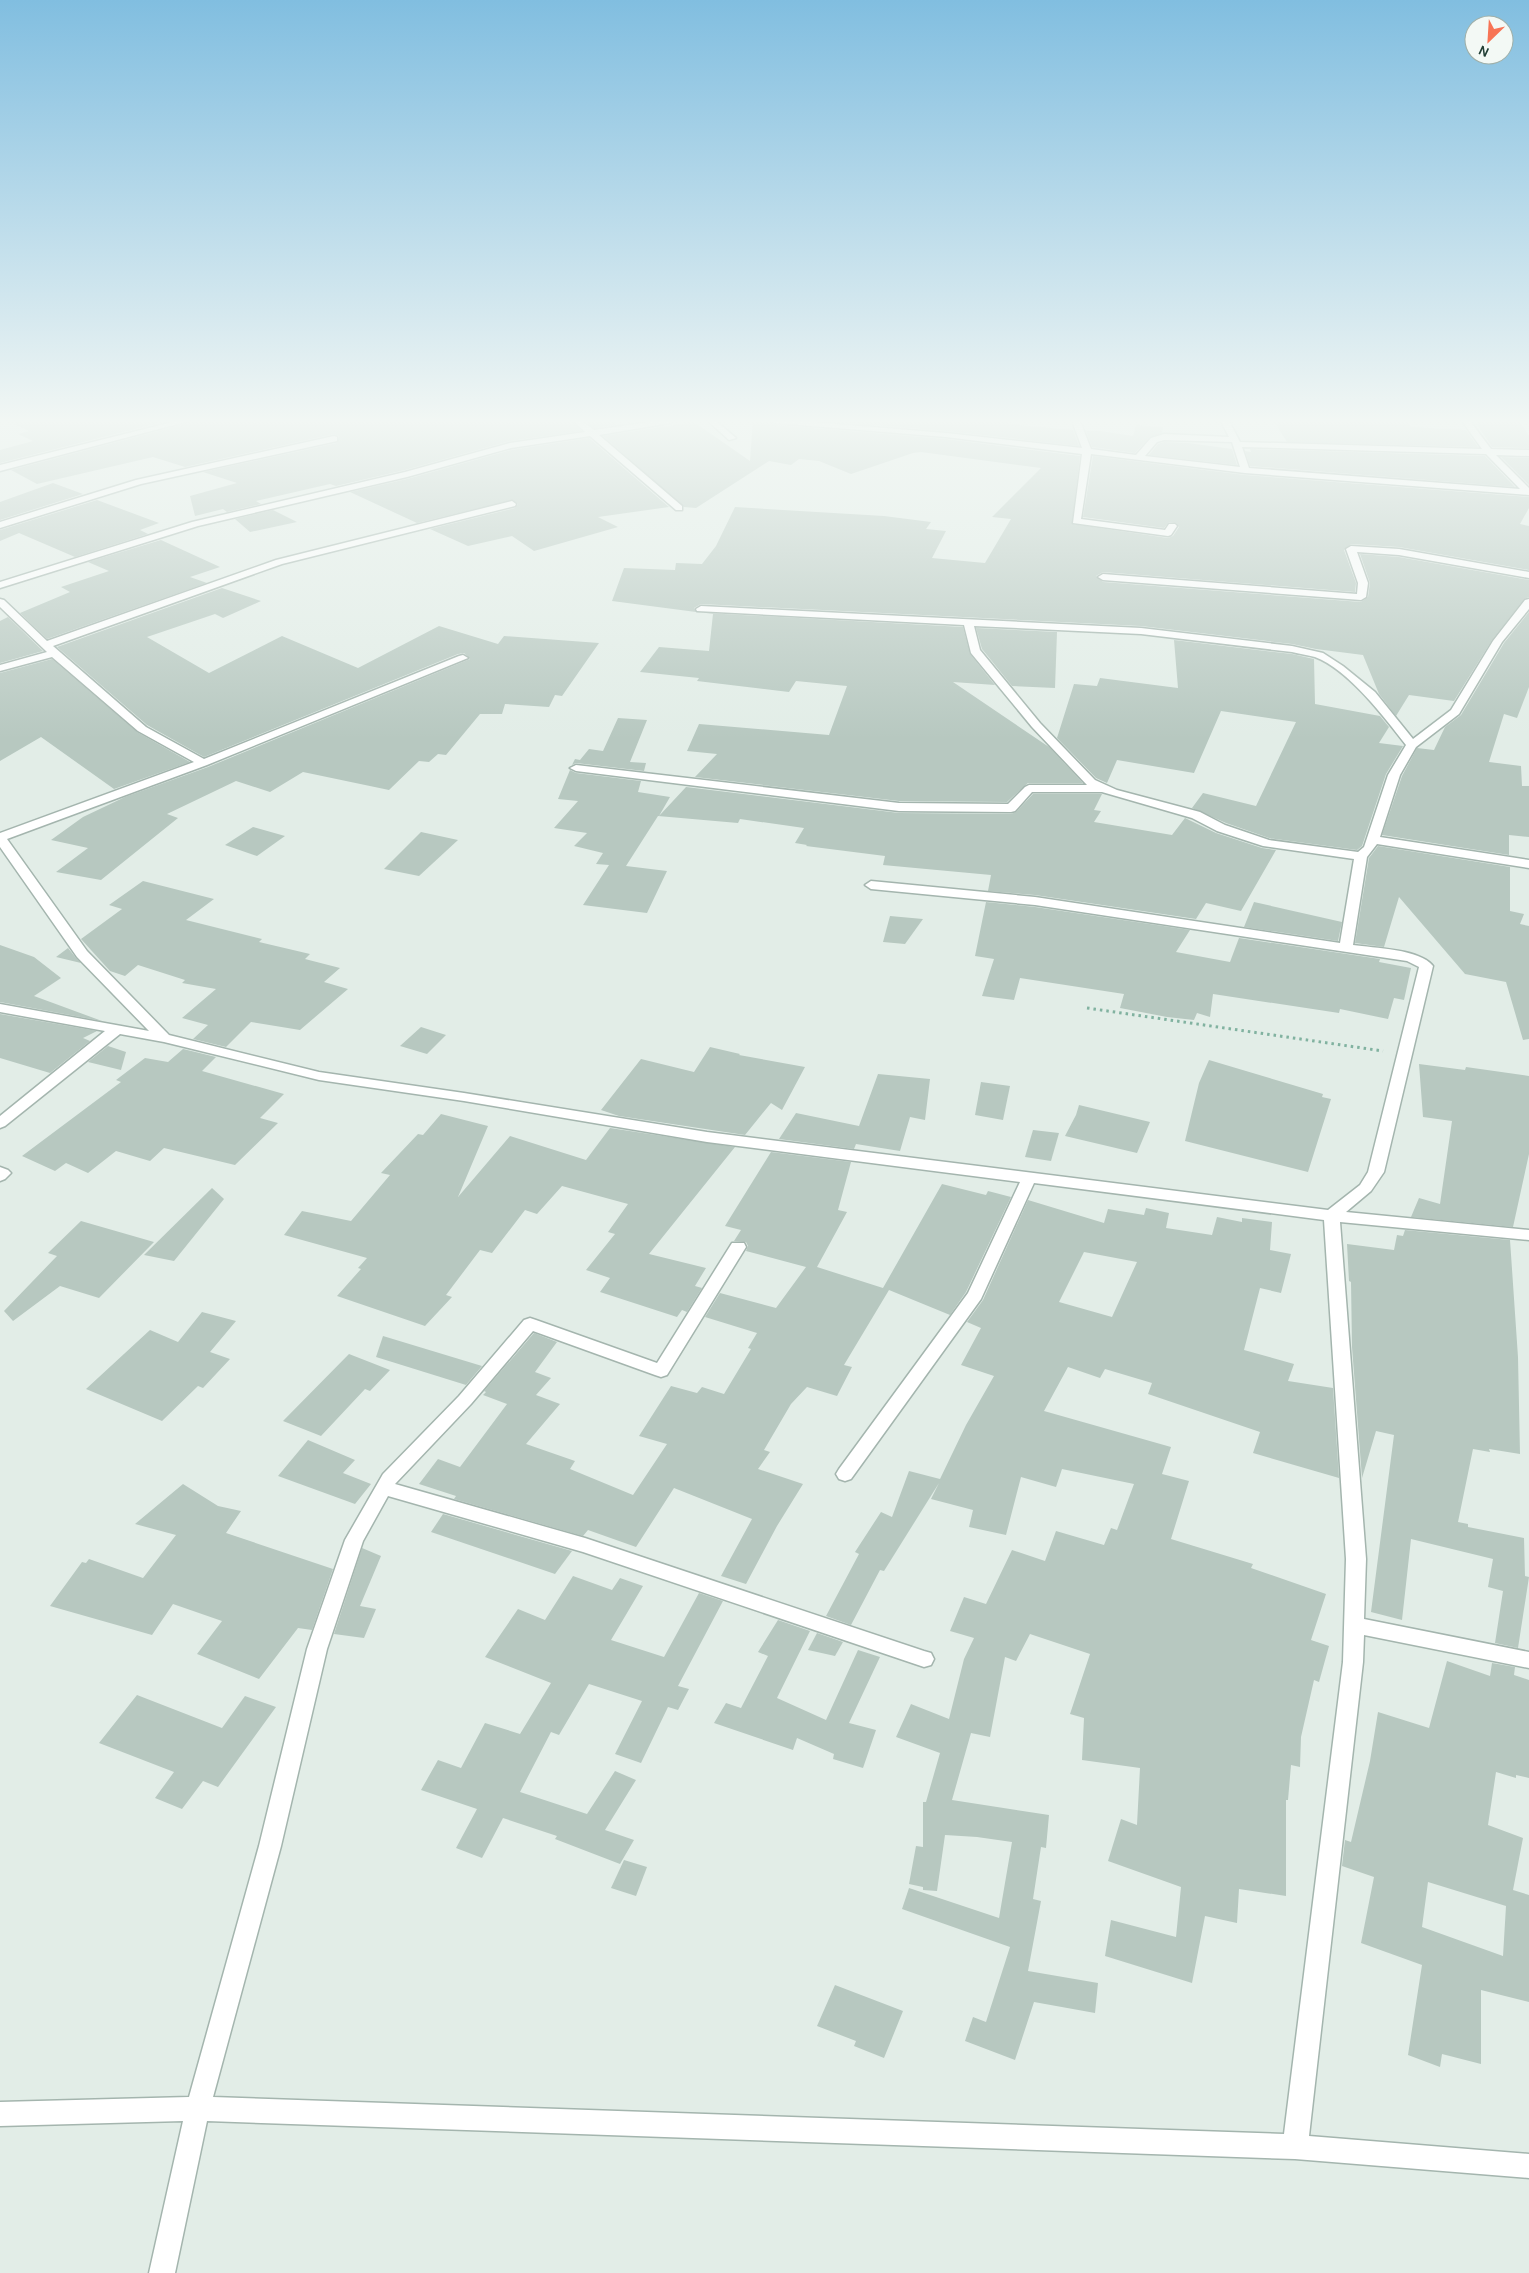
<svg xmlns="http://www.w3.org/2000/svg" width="1529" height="2273" font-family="Karla,sans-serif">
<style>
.building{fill:#b7c8c0;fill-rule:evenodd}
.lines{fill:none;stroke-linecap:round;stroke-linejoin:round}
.minor-casing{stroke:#a4b5ae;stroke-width:3}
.path{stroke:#81b2a0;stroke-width:3;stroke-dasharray:2.5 4;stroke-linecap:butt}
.minor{fill:#fff;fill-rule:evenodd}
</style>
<rect width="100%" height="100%" fill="#e2ede7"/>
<g class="building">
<polygon points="6,420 171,420 0,463 0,450 33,441 18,434 29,431"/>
<polygon points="191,420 572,420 581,431 510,441 405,470 336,486 330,484 256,501 261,504 227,512 223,509 195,516 190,496 237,483 203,472 337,443 339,436 334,434 185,467 153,457 37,484 11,470 189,423"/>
<polygon points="584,420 615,420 615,425 594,428"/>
<polygon points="753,420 769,420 775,425 946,439 1080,456 1072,524 1168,538 1173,536 1179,527 1176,523 1169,522 1164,528 1083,517 1093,456 1245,475 1529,497 1529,508 1520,524 1529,526 1529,570 1399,547 1351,544 1344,550 1356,583 1355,592 1103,572 1096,576 1103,582 1361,602 1368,597 1370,583 1360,554 1399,557 1529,580 1529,597 1524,599 1492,640 1454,701 1409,695 1396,716 1379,694 1363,655 1316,649 1292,644 1141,626 701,604 694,608 696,612 612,601 624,568 675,570 676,563 702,564 716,546 735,507 884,516 931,522 926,529 946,531 932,558 985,563 1011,519 992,517 1041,468 921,452 913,453 851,474 819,461 799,459 791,465 769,461 696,508 684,507 603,436 694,422 750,461"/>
<polygon points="816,420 1010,421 1009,424 1073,430 1079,446 946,431"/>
<polygon points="1273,420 1409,423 1411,427 1466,430 1478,447 1287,442"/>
<polygon points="1474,420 1519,420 1529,436 1529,448 1492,447"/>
<polygon points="1136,425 1163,427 1162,433 1150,437 1135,453 1092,447 1086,431 1100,431 1133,436"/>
<polygon points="589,438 669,507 598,517 618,527 534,551 512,536 468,546 430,529 515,508 518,504 513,500 417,523 350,492 407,479 511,450"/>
<polygon points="1164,442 1188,443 1232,449 1237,465 1149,455 1158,444"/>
<polygon points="1250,449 1485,456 1515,487 1250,466 1245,451 1251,452"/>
<polygon points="1501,457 1529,458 1529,485"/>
<polygon points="53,483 83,494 0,520 0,502"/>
<polygon points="97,500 159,523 140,530 148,534 75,557 19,533 0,541 0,530"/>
<polygon points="273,510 297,522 250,532 235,519"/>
<polygon points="161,540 220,567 190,577 207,583 47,639 20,613 70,592 61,587 109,571 88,562"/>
<polygon points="222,588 261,601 223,618 215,614 147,637 209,673 282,636 358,668 439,626 498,644 504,636 599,643 562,696 555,695 549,707 505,704 502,714 480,714 446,755 438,754 429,762 419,761 389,790 303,772 270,792 236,781 167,814 178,818 101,880 56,872 88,848 51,840 83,817 125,797 208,767 470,659 464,653 458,654 204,757 147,725 57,647"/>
<polygon points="1529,612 1529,687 1517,718 1504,714 1489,762 1521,766 1522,786 1529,786 1529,837 1509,835 1509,855 1382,835 1402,776 1417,748 1434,750 1445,727 1461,715 1504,643"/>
<polygon points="706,613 963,627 970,654 995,685 953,682 1049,747 1083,783 1028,783 1007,802 899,801 695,777 717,754 687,751 699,724 829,735 847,686 796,681 789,692 697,681 699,678 640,672 659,647 709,651 713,614"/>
<polygon points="8,617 43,651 0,663 0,621"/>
<polygon points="976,628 1057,632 1055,688 1012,686 982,649"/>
<polygon points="1174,640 1292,654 1314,659 1315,704 1380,716 1389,727 1379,743 1403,746 1386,774 1362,846 1357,850 1269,838 1226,823 1192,808 1203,793 1256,806 1296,722 1221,711 1194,773 1117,760 1107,783 1096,778 1057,738 1074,684 1097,686 1100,678 1178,688"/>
<polygon points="52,659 137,732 190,762 114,789 41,737 0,761 0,673"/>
<polygon points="618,718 647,720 630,762 646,763 644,771 576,763 572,765 575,759 580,760 589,749 603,751"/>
<polygon points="570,770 576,773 641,781 638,792 670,797 659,816 686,787 899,813 1011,814 1016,812 1033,794 1102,794 1094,810 1101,811 1094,822 1172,835 1185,818 1216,833 1262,848 1276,850 1241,911 1206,903 1196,919 1035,895 988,891 991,875 883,865 885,856 806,846 807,845 795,843 804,828 740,819 738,823 658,816 626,866 667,871 647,913 583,905 609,865 596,864 603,853 574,846 587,833 554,828 578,801 558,799"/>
<polygon points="253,827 285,836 257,856 225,845"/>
<polygon points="421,832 458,840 419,876 384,869"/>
<polygon points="1378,846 1510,867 1510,911 1524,914 1520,924 1529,926 1529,1039 1523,1040 1506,982 1465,974 1399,897 1384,947 1355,943 1369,858"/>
<polygon points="143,881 214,899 186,920 262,939 259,942 310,954 305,959 340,968 324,982 348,989 300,1030 251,1022 226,1047 193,1039 208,1025 182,1018 216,989 182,983 185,980 138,965 125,976 110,971 81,939 122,909 109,905"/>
<polygon points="986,902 1035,907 1190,930 1176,952 1230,962 1239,938 1380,959 1379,962 1411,968 1404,1000 1394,998 1388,1019 1340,1009 1339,1013 1213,994 1210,1017 1197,1013 1194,1020 1167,1017 1120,1008 1124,994 1020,978 1014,1000 982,996 994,959 975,956"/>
<polygon points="1254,902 1342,922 1338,941 1244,927"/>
<polygon points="890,916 923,919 905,944 883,942"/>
<polygon points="0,945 34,957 61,978 34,996 102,1021 0,1002"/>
<polygon points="68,948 76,958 81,963 56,957"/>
<polygon points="0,1014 97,1031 83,1038 90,1041 50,1073 0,1058"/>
<polygon points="421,1027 446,1035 427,1054 400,1046"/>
<polygon points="108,1046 126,1052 121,1070 88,1062"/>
<polygon points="710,1047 740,1054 739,1055 805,1067 782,1110 771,1103 745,1135 619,1116 601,1110 641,1059 694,1072"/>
<polygon points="183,1049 216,1057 202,1071 284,1094 260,1118 278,1123 235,1165 164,1148 150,1161 116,1151 88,1173 66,1163 55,1171 22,1156 121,1082 116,1080 145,1058 168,1062"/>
<polygon points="1209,1060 1323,1094 1322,1097 1331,1099 1308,1172 1185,1141 1199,1083"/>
<polygon points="1419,1064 1465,1070 1466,1067 1529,1076 1529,1154 1513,1227 1411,1217 1419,1198 1440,1204 1452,1121 1423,1117"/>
<polygon points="878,1074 930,1079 925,1120 910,1117 900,1151 856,1144 854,1149 779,1139 796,1113 859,1126"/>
<polygon points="981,1082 1010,1086 1003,1120 975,1115"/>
<polygon points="1079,1105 1150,1122 1137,1153 1065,1136 1076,1115"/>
<polygon points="441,1114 488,1126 458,1197 510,1136 586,1160 610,1128 735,1147 649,1254 706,1268 695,1286 702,1288 687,1312 682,1310 677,1317 600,1292 610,1278 586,1270 615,1234 608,1232 628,1204 562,1186 537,1214 525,1210 492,1253 480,1250 446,1295 452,1297 425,1326 337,1296 361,1269 358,1268 367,1258 284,1235 302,1211 351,1221 390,1175 381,1173 418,1134 423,1135"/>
<polygon points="1033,1130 1059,1133 1051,1161 1025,1157"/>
<polygon points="771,1152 851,1162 838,1210 847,1212 817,1267 883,1288 942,1184 986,1195 988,1191 1011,1197 966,1292 950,1315 889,1290 844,1365 852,1367 837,1396 807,1387 791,1404 764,1450 770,1452 758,1469 803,1484 777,1526 746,1584 721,1576 752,1519 674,1488 636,1547 588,1530 583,1536 454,1499 456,1496 419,1484 438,1459 460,1467 507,1404 483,1395 486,1392 484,1391 534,1333 557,1342 535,1372 551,1378 536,1395 560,1404 526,1444 575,1461 570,1469 633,1495 667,1444 639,1436 671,1386 697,1393 702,1387 724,1394 751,1349 748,1348 757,1333 705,1317 720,1293 776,1308 806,1267 746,1251 748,1246 746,1242 734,1241 741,1230 725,1226"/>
<polygon points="212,1188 224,1199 174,1261 144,1255"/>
<path d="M1028 1200 1104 1223 1108 1209 1144 1215 1146 1208 1169 1213 1166 1228 1212 1235 1217 1217 1242 1222V1218L1272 1222 1270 1250 1291 1254 1281 1293 1260 1288 1244 1350 1294 1364 1288 1381 1333 1388 1339 1478 1253 1453 1260 1432 1148 1394 1152 1383 1105 1369 1100 1378 1068 1367 1044 1411 1171 1447 1162 1474 1189 1481 1171 1539 1253 1564 1251 1568 1326 1594 1311 1640 1329 1646 1319 1682 1314 1680 1301 1737 1300 1767 1291 1765 1288 1800H1286V1896L1239 1889 1237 1923 1205 1916 1192 1983 1105 1956 1111 1920 1176 1937 1181 1887 1108 1861 1121 1819 1137 1825 1140 1768 1082 1760 1084 1718 1070 1714 1090 1654 1030 1634 1016 1661 1005 1657 990 1737 971 1733 952 1800 1049 1815 1046 1848 1041 1847 1033 1899 1041 1901 1028 1971 1098 1983 1095 2013 1034 2002 1015 2060 965 2041 973 2017 986 2022 1010 1947 902 1909 909 1888 999 1918 1012 1842 977 1837 945 1835 937 1891 923 1890V1887L909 1884 916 1846 923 1847V1802H926L940 1753 896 1737 911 1704 949 1719 964 1659 974 1638 950 1631 964 1597 986 1604 1012 1550 1045 1561 1056 1531 1104 1545 1111 1528 1117 1530 1134 1484 1062 1469 1056 1487 1021 1477 1006 1535 969 1527 973 1510 931 1499 939 1483 884 1571 880 1570 851 1625 826 1616 859 1554 855 1552 881 1512 892 1517 909 1471 940 1479 966 1425 994 1376 961 1365 981 1328 967 1322 983 1300ZM1084 1252 1137 1262 1112 1317 1059 1302Z"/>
<polygon points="81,1221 154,1242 99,1298 60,1286 13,1321 4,1311 57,1256 48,1253"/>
<polygon points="1405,1230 1510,1240 1518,1357 1520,1454 1489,1449 1490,1452 1473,1449 1458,1522 1468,1524 1468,1527 1524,1538 1525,1576 1529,1577 1518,1648 1495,1643 1503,1591 1488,1587 1493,1559 1411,1539 1402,1620 1371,1612 1394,1435 1376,1431 1362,1478 1352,1347 1351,1282 1349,1281 1347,1244 1394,1250 1397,1235 1403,1236"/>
<polygon points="202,1312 236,1321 210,1352 230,1359 203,1388 198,1386 162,1421 86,1389 150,1330 178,1342"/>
<polygon points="383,1336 482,1366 466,1385 376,1357"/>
<polygon points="349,1354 390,1370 370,1391 365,1389 321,1436 283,1421"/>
<polygon points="308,1440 355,1460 343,1473 371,1484 355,1504 278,1476"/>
<polygon points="183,1484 218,1506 241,1511 226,1533 333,1569 312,1630 298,1628 259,1679 197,1654 222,1621 173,1604 152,1635 50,1606 82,1562 86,1563 89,1559 143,1578 176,1535 135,1524"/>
<polygon points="443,1514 572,1551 555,1574 431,1532"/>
<polygon points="362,1548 381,1556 360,1606 376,1609 364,1638 334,1634"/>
<polygon points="573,1576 612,1590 620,1578 643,1586 611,1640 664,1657 699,1593 723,1601 678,1686 689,1689 678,1710 668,1707 641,1763 615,1754 642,1701 589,1684 559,1735 551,1732 520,1792 587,1814 615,1771 636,1780 605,1830 634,1840 620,1864 555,1839 557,1836 503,1818 482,1858 456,1848 477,1809 421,1790 438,1760 461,1768 485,1723 520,1734 551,1683 485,1657 518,1609 545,1620"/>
<polygon points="778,1620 810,1631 777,1698 826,1720 858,1650 880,1657 849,1723 876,1730 863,1768 833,1759 834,1754 797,1738 793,1750 714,1723 726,1703 741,1708 768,1656 758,1652"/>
<polygon points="817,1633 843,1642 835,1656 808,1650"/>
<path d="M1447 1661 1490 1676 1492 1663 1515 1667 1514 1675 1529 1680V1778L1516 1775V1778L1496 1772 1488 1825 1523 1838 1513 1890 1529 1895V2002L1481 1990V2064L1442 2054 1440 2067 1408 2055 1422 1965 1361 1943 1374 1877 1342 1866 1345 1840 1351 1842 1370 1761 1378 1712 1429 1728ZM1428 1882 1506 1906 1503 1956 1422 1927Z"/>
<polygon points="137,1695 222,1728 245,1696 276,1707 218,1787 203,1781 182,1809 155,1798 174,1772 99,1743"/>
<polygon points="624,1860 647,1867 636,1896 611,1888"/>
<polygon points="835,1985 903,2011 884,2058 854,2046 856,2041 817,2026"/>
</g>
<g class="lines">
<defs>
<g id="minor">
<polygon points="177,421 189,421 0,471 0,465"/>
<polygon points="574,421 582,421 594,430 657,421 674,421 670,423 599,435 682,506 682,510 676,510 590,436 511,448 407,477 198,526 0,588 0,582 192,522 405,472 510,443 585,432"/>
<polygon points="708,421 716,421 736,438 729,440"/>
<path d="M771 421H799L946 433 1082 448 1072 421H1080L1091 449 1136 455 1151 438 1164 434 1229 437 1221 421H1229L1240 442 1482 449 1462 421H1470L1491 449 1529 450V456L1496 455 1529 488V495L1245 473 1091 454 1081 519 1165 530 1169 524H1175L1177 526 1171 535 1168 536 1073 523 1082 454 946 437 775 423ZM1164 440 1232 442 1240 467 1145 456 1157 442ZM1242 447 1486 454 1520 489 1249 468Z"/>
<polygon points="334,436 337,437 337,441 141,484 0,528 0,522 136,480"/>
<path d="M512 501 516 504 515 506 282 564 53 646 146 727 204 759 459 656 463 655 468 658 207 765 7 839 87 951 169 1035 319 1072 464 1093 707 1132 1328 1210 1360 1185 1368 1172 1419 967 1407 961 1035 905 871 889 865 885 871 881 1035 897 1340 943 1354 859 1263 846 1217 831 1192 818 1102 792H1032L1015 811 1011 812 899 811 576 771 570 768 576 765 899 803 1008 804 1025 787 1029 785H1087L1032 727 971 653 964 625 697 611 696 609 701 606 1141 628 1292 646 1323 653 1343 666 1375 692 1413 739 1451 710 1493 641 1525 600 1529 599V609L1502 642 1459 714 1416 747 1400 775 1380 837 1529 860V868L1377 844 1367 857 1353 945C1374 948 1420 949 1433 966L1384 1172 1371 1191 1346 1212 1529 1230V1240L1340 1222 1366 1559 1364 1619 1529 1652V1668L1364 1635 1363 1662 1309 2136 1529 2154V2178L1295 2159 207 2121 175 2273H149L183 2121 0 2126V2102L189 2097 259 1846 307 1649 345 1540 383 1474 459 1396 524 1320 530 1318 536 1320 657 1363 732 1243H744L746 1247 667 1375 661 1377 655 1375 533 1331 471 1404 395 1484 585 1538 924 1651 931 1653 934 1659 931 1665 924 1667 583 1552 388 1496 363 1541 327 1649 281 1846 213 2097 1284 2134 1343 1662 1346 1559 1324 1220 1034 1183 981 1299 851 1479 845 1481 839 1479 836 1474 839 1469 968 1293 1020 1182 707 1142 464 1101 319 1080 164 1042 120 1034 5 1126 0 1128V1116L105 1031 0 1012V1004L149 1031 77 957 0 847V833L194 762 138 731 52 657 0 671V665L47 652 0 607V599L4 600 47 641 276 560ZM974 626 1141 634 1292 652C1299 654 1308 655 1315 657 1349 670 1384 717 1406 745L1388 775 1364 847 1358 852 1269 840 1225 825 1200 812 1117 790 1095 780 1040 723 980 650Z"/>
<polygon points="1351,546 1399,549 1529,572 1529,578 1399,555 1357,552 1368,583 1366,597 1361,600 1103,580 1098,577 1103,574 1357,594 1358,583 1346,549"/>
<polygon points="0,1167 8,1170 11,1173 5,1179 0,1181"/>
</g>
</defs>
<use href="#minor" class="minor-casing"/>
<polyline class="path" points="1087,1008 1383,1051"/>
<use href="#minor" class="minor"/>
</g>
<linearGradient id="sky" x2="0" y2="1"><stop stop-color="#81bee0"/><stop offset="0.57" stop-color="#f2f7f4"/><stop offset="1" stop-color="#f2f7f4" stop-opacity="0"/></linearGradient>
<rect width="1529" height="739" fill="url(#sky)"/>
<g transform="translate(1489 40) rotate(205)"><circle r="24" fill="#f3f9f5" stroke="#9fafa8"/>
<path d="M0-4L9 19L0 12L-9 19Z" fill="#f77455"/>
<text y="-8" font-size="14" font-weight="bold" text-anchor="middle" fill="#213f35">N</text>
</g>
</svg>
